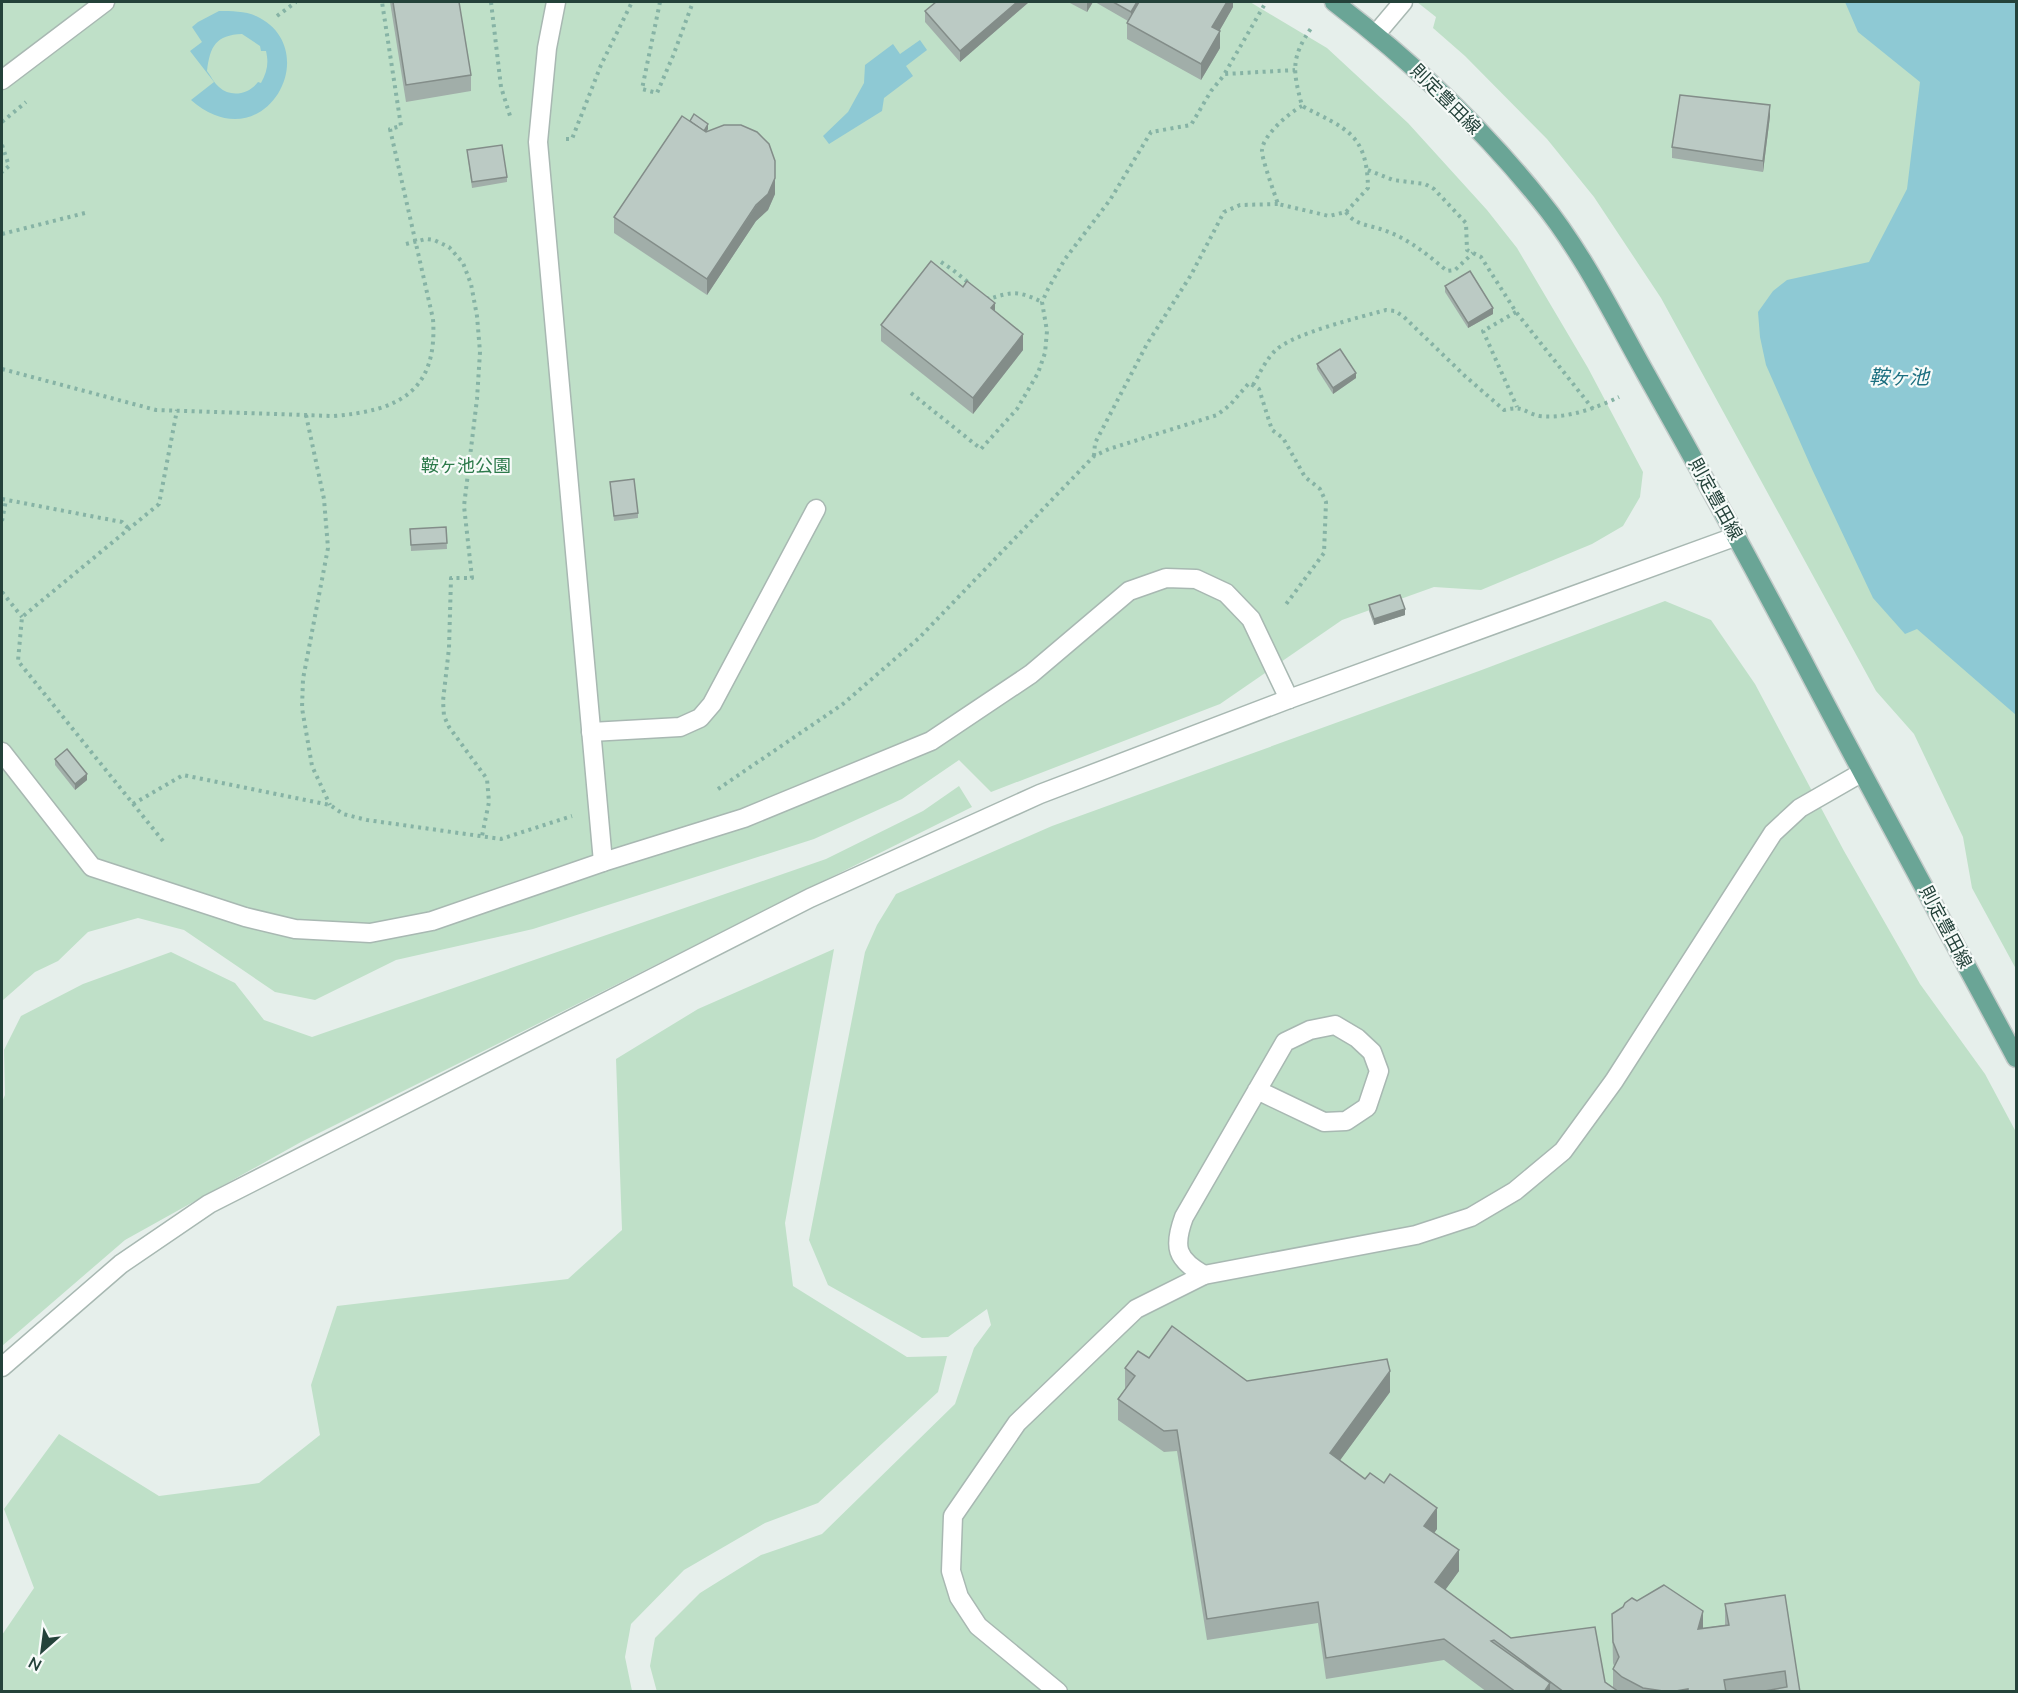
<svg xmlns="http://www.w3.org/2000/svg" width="2018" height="1693" font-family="Mulish,'Noto Sans JP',sans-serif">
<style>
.green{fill:#bfe0c8}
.water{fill:#8ec9d4;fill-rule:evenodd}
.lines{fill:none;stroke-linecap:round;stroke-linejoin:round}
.minor-casing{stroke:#a8b8b2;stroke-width:21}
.major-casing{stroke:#c2cac8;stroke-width:21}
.path{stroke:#86b3a5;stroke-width:4;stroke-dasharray:3 4.5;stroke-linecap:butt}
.minor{stroke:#fff;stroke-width:18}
.major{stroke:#6aa596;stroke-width:18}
.wall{fill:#a1aea9}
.shaded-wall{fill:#838d89}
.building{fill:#bbcac4;stroke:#838d89;stroke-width:1.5}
.labels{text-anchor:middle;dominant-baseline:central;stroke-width:4.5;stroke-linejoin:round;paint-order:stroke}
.street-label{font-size:18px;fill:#24423a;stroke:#f7fbf9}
.park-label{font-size:18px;fill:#2d7a4b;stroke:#f7fbf9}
.water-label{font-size:20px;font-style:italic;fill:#1c6f80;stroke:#f7fbf9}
</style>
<rect width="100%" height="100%" fill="#e6efeb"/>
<g class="green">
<polygon points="2,2 1250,2 1327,48 1408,123 1487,210 1517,248 1588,368 1643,472 1640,497 1623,526 1592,544 1481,590 1434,587 1342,620 1220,704 991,792 959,760 902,799 814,839 533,929 396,960 315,1000 275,992 184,930 138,918 88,932 58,961 35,972 2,1001"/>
<polygon points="1417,2 2016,2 2016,969 1972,888 1963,837 1914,734 1876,691 1661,298 1594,197 1547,139 1465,56 1433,28 1436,17"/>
<polygon points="1665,601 1711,620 1755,684 1844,851 1920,984 1985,1074 2016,1132 2016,1691 657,1692 650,1666 655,1638 700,1593 761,1555 822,1534 955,1404 974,1348 991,1325 987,1309 948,1337 922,1338 828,1285 809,1240 865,952 877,925 896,894 1052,826 1479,671"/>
<polygon points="959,786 972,807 301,1142 125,1240 2,1346 2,1102 5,1095 4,1050 21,1016 83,984 171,952 235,983 264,1020 312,1037 826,859 923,811"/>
<polygon points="834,949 785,1223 793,1286 907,1357 947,1356 938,1392 818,1503 765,1523 684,1570 631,1624 625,1657 632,1691 2,1691 2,1635 34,1588 4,1509 59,1434 159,1496 259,1483 320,1435 311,1385 337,1306 568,1279 622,1230 616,1059 698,1009"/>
</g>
<g class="water">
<polygon points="1845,2 2016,2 2016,715 1917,629 1905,634 1873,598 1812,469 1766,365 1760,337 1758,312 1773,291 1787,280 1869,262 1907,189 1920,82 1858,32"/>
<path d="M219 11C231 11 245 11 256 16 327 49 264 164 191 100L214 82 190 51 202 42 192 27 198 22ZM242 34 260 46 261 51H266C269 64 267 72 261 83L258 82C249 94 231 98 219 87 214 83 211 76 207 71 210 46 216 35 242 34Z"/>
<polygon points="920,40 927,50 906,66 913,76 884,98 882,111 829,144 823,136 848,112 864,83 865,65 893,44 900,54"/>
</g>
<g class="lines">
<defs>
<g id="minor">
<polyline points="556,2 547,48 538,142 603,862"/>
<polyline points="1376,34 1403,2"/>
<polyline points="2,80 105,2"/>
<polyline points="591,732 680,727 700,718 712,704 816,509"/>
<polyline points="2,752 92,867 245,917 295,929 370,933 432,921 603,862 744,818 931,741 1031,674 1129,591 1166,578 1196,579 1226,593 1251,619 1289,699"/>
<path d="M1204 1275C1176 1259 1173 1247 1184 1217L1285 1042 1310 1030 1335 1025 1357 1038 1372 1052 1379 1071 1367 1107 1346 1121 1324 1122 1257 1090"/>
<polyline points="2,1367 121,1264 209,1204 810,898 1040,794 1289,699 1737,536"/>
<polyline points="1058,1692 978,1626 959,1597 951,1571 953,1516 1017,1423 1136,1309 1204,1275 1416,1235 1471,1217 1515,1191 1563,1151 1614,1081 1773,833 1800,808 1861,773"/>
</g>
<path id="major" d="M1334 2C1410 60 1480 125 1540 200 1583 253 1613 315 1646 374 1699 468 1751 563 1802 659 1872 793 1945 925 2016 1058"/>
</defs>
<use href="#minor" class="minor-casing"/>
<use href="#major" class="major-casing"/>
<g class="path">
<polyline points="491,2 501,87 511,119"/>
<polyline points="660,2 642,89 657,93 673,56 693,2"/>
<polyline points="277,16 296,2"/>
<polyline points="1225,73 1266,2"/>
<path d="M1302 106C1290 112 1263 135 1262 150 1261 157 1275 195 1278 204L1329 216 1346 212 1368 188C1367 133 1346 129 1302 106 1293 71 1290 58 1312 27"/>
<polyline points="2,122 26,102"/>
<polyline points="566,139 572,139 601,65 632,2"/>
<polyline points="2,145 9,166 2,172"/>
<polyline points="1368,170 1393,180 1425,184 1434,189 1466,223 1467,250 1481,257 1516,312 1593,409"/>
<path d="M1346 212C1354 225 1370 225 1383 230 1408 238 1428 255 1447 271L1455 270 1473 253"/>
<polyline points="2,234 89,212"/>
<polyline points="406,244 426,239 434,240 449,247 463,263 471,284 477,316 480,352 477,399 464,506 472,578 451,578 449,648 443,701 444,716 449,727 487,779 489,802 482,836"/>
<polyline points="941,262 953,270 969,283"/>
<path d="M986 298 989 299C1013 291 1019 291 1042 302"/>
<polyline points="1516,312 1483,331 1517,407"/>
<path d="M2 369 156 410 333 416C398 411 438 392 433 319L390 129 401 126 382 2"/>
<path d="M1253 385C1260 373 1266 359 1276 350 1294 333 1361 317 1386 310L1395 311 1404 317 1465 376 1504 410C1526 405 1523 413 1540 416 1567 419 1596 408 1619 397"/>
<polyline points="911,393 981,449 1017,409 1038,373 1045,353 1047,331 1042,302 1048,289 1065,259 1110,200 1151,132 1191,125 1211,91 1225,74 1295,70"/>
<polyline points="306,415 324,499 328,548 303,679 302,708 312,766 330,805"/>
<polyline points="1094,456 1095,443 1147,344 1191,275 1224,212 1240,205 1278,204"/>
<polyline points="2,499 122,522 129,529"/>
<polyline points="2,521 6,500"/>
<polyline points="2,592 22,617"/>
<polyline points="718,789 843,704 919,638 1094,456 1109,449 1217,415 1230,405 1249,383 1259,389 1272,430 1283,438 1305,477 1320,489 1326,502 1324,553 1284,607"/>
<polyline points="133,804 183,775 330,805 343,814 367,820 501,839 572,816"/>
<polyline points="163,841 18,661 22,617 159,504 177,410"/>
</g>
<use href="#minor" class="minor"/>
<use href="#major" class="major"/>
</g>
<g class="wall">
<polygon points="390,2 459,2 471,75 471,91 406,102"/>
<polygon points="1029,2 960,62 925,22 925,11"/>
<polygon points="1068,2 1093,2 1087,12"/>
<polygon points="1095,2 1233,2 1233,7 1219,31 1220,48 1201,80 1127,39 1127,23 1128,21"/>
<polygon points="1770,116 1763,172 1672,158 1672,147"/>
<polygon points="690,121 708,129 707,132 775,161 775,194 768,210 756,221 707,295 614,233 614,217"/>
<polygon points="467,150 507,177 507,182 472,188"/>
<polygon points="1445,286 1493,314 1468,328 1445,292"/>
<polygon points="995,312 1023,350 973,414 881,341 881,325"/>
<polygon points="1317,364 1356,378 1333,394 1317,369"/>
<polygon points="610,482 638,513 638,518 614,521"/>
<polygon points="446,527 447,549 411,551 410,529"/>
<polygon points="1369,605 1405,615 1374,625 1369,611"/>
<polygon points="55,759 87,780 75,790 55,765"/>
<polygon points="1149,1358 1247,1381 1390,1392 1340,1460 1437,1529 1434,1533 1459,1571 1445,1590 1511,1638 1605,1682 1613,1687 1613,1669 1614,1666 1613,1663 1612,1614 1703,1628 1725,1625 1725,1604 1785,1595 1800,1692 1487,1692 1444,1660 1326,1679 1318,1623 1207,1640 1177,1451 1164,1452 1118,1420 1118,1399 1125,1389 1125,1368"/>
</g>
<g class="shaded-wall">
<polygon points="1017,2 1029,2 960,62 960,51"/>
<polygon points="1087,2 1093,2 1087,12"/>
<polygon points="1137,2 1143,2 1131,23 1131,12"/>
<polygon points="1227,2 1233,2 1233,7 1212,44 1212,27"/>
<polygon points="1220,31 1220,48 1201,80 1201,64"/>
<polygon points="1770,105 1770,116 1763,172 1763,161"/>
<polygon points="708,124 708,129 700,142 700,137"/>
<polygon points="775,178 775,194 768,210 756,221 707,295 707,279"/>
<polygon points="995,303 995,319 991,308"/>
<polygon points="1493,308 1493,314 1468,328 1468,323"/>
<polygon points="1023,334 1023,350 973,414 973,398"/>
<polygon points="1356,373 1356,378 1333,394 1333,388"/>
<polygon points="1405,609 1405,615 1374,625 1374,619"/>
<polygon points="87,774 87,780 75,790 75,784"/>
<polygon points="1390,1371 1390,1392 1330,1474 1330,1453"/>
<polygon points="1437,1508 1437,1529 1424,1547 1424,1526"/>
<polygon points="1459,1550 1459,1571 1435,1604 1435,1582"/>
<polygon points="1703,1611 1703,1632 1698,1629"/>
<polygon points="1550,1683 1550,1692 1544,1692"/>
</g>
<g class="building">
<polygon points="393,2 459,2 471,75 406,85"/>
<polygon points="936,2 1017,2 960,51 925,11"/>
<polygon points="1113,2 1137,2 1131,12"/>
<polygon points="1139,2 1227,2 1212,27 1220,31 1201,64 1127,23"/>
<polygon points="1680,95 1770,105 1763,161 1672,147"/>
<polygon points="694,114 708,124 704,131 690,121"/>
<polygon points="682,116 706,132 724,125 741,125 757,132 769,144 775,161 775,178 768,194 756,205 707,279 614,217"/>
<polygon points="502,145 507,177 472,182 467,150"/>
<polygon points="931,261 963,287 967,281 995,303 991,308 1023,334 973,398 881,325"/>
<polygon points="1470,271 1493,308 1468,323 1445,286"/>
<polygon points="1340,349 1356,373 1333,388 1317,364"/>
<polygon points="634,479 638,513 614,516 610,482"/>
<polygon points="446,527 447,543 411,545 410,529"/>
<polygon points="1400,595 1405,609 1374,619 1369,605"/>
<polygon points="67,749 87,774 75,784 55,759"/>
<polygon points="1172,1326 1247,1381 1387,1359 1390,1371 1330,1453 1365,1479 1370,1473 1384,1483 1390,1474 1437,1508 1424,1526 1459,1550 1435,1582 1511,1638 1595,1627 1605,1682 1619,1692 1564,1692 1494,1640 1491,1641 1550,1683 1544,1692 1516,1692 1444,1639 1326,1658 1318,1602 1207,1619 1177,1430 1164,1431 1118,1399 1135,1376 1125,1368 1138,1351 1149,1358"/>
<polygon points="1664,1585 1703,1611 1698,1629 1729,1625 1725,1604 1785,1595 1800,1692 1759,1692 1787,1687 1785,1671 1724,1680 1726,1692 1688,1692 1688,1689 1670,1692 1643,1688 1622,1677 1613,1669 1619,1657 1613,1642 1612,1614 1623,1607 1625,1603 1632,1598 1637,1601"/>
</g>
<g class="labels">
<g class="street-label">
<text transform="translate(1446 99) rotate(45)">則定豊田線</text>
<text transform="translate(1716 499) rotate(61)">則定豊田線</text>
<text transform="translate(1946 927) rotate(62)">則定豊田線</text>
</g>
<g class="park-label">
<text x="466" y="465">鞍ヶ池公園</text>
</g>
<g class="water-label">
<text x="1899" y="376">鞍ヶ池</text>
</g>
</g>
<rect width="2018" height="1693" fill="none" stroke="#24423a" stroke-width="6"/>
<g transform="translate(42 1651) rotate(208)" stroke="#f7fbf9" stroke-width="4.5" paint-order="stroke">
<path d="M0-4.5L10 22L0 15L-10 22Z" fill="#24423a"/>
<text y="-9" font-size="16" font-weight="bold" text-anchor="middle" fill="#24423a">N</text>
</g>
</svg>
